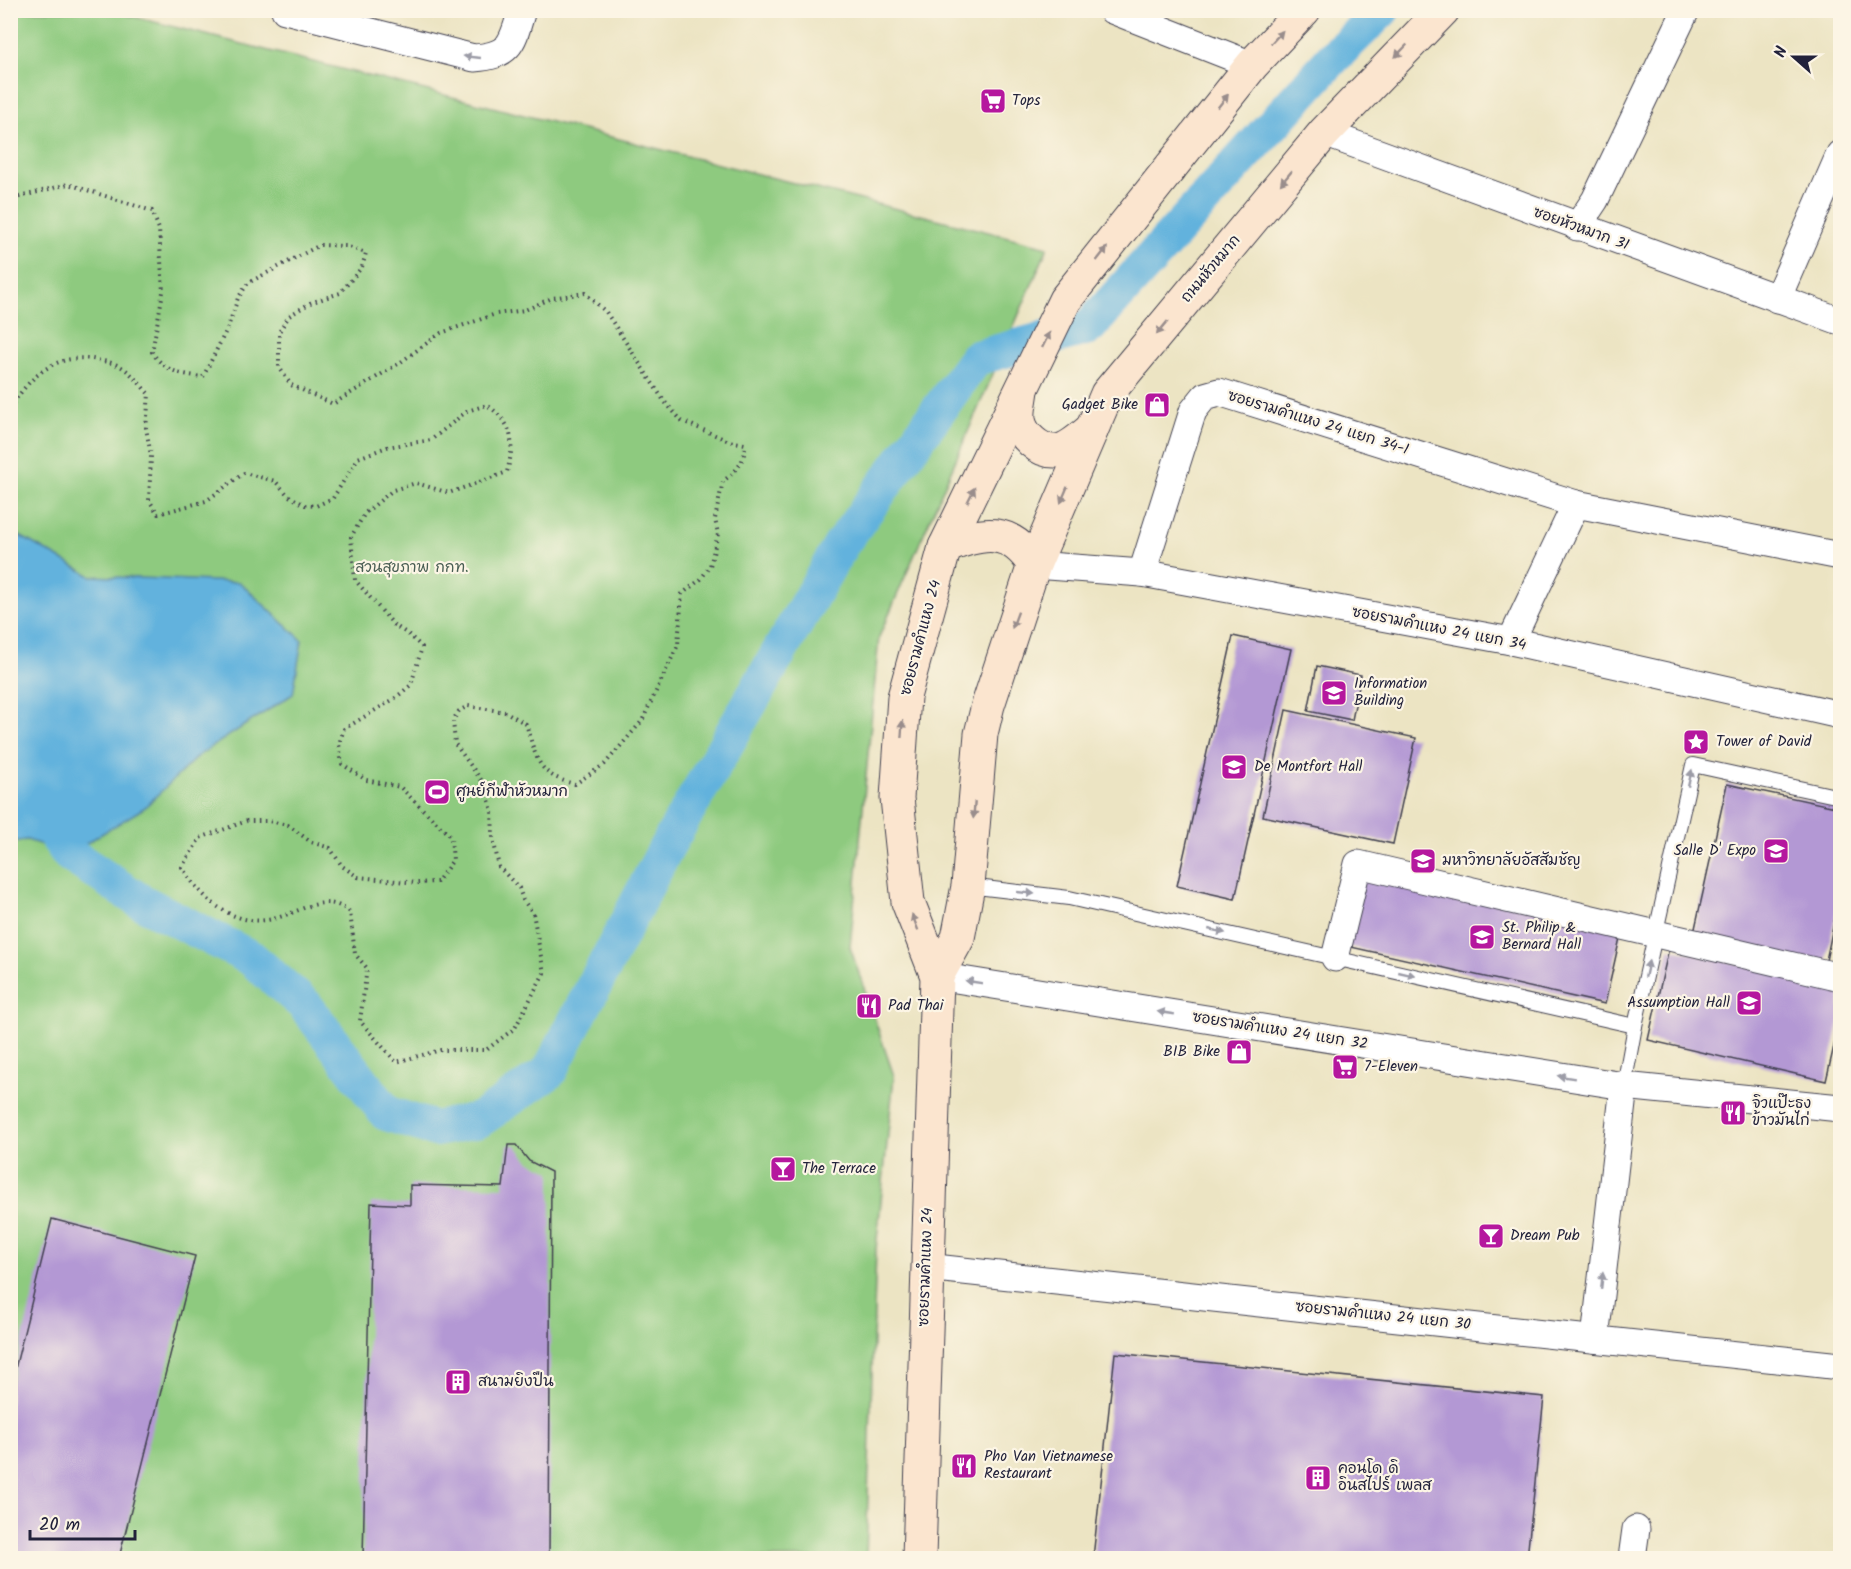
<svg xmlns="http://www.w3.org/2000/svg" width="1851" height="1569" font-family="Kalam,'Playpen Sans Thai',sans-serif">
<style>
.green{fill:#8eca7f;stroke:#58765d;stroke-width:1.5}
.water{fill:#62b2dd;stroke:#426a8c;stroke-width:1.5}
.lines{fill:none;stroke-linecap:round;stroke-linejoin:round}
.canal{stroke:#62b2dd;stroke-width:36}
.building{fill:#b398d4}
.lane-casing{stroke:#403f4f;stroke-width:16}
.street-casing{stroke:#403f4f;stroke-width:29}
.secondary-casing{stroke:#403f4f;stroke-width:35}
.path{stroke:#403f4f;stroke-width:4;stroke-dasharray:1.5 4.5;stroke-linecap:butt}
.lane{stroke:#fff;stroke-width:14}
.street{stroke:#fff;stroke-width:27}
.secondary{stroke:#fbe5cf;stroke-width:33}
.oneway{fill:#998d8c}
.oneway2{fill:#9c9ca7}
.labels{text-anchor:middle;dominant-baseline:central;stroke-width:4.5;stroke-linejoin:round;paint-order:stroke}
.poi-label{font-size:15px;fill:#22223b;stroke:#fcf5e5;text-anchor:start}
.street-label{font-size:15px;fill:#22223b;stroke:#fcf5e5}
.park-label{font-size:15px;fill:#485d53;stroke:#fcf5e5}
</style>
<rect width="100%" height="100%" fill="#fcf5e5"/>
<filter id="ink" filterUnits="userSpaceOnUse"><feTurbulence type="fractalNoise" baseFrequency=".0167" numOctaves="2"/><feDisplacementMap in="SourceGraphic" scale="12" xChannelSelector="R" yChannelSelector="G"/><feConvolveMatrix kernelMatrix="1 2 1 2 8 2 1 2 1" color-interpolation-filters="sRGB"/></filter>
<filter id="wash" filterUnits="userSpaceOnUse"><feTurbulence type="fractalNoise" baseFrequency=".008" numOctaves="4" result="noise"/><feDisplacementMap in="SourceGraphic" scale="24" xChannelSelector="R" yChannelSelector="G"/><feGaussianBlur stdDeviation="1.35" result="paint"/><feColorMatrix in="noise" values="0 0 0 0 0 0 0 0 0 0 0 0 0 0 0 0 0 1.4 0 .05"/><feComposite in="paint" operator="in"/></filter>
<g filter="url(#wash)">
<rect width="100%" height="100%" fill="#ece4c3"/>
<polygon class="green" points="11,11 111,11 1048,247 879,637 850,947 894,1076 876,1249 866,1558 11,1558"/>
<polygon class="water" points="11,531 91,576 239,582 302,640 293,694 199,755 144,808 69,854 27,840 11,842"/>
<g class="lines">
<polyline class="canal" points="10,770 69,854 140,901 251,958 305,1005 386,1113 435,1129 479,1120 549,1072 666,848 841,545 976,358 1089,327 1333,58 1382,10"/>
</g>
<g id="blocks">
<g class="building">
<polygon points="1233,636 1291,649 1235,899 1177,886"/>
<polygon points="1317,666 1361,675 1352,720 1308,711"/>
<polygon points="1286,710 1416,738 1393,844 1263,816"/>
<polygon points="1727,784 1840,808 1840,894 1824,970 1692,942"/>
<polygon points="1359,871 1622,929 1605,1004 1342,945"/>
<polygon points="1669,948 1840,987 1840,1020 1826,1081 1648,1040"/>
<polygon points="508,1145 516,1145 529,1161 551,1172 549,1558 363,1558 371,1203 410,1205 410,1185 503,1187"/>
<polygon points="52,1219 195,1256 119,1558 10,1558 10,1389"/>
<polygon points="1115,1353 1544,1397 1527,1558 1093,1558"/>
</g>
</g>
</g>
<g filter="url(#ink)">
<use href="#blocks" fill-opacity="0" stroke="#403f4f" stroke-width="1.5"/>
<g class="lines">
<defs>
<g id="lane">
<polyline points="968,886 1069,898 1635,1026"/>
<polyline points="1624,1086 1635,1026 1693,765 1840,797"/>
</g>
<g id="street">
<path d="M285 10 474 58C511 55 512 44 522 10"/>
<polyline points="1112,10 1252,65"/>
<polyline points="1324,133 1840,321"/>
<polyline points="1577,227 1595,200 1686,10"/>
<polyline points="1777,299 1840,154"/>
<polyline points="1034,565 1142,573 1511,641 1840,715"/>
<polyline points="1142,573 1193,411 1205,396 1219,392 1576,504"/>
<polyline points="1511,641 1576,504 1840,556"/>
<polyline points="1335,958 1358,864 1840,977"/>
<polyline points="937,976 1624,1086 1840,1108"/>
<polyline points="926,1267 1840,1366"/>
<polyline points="1595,1339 1624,1086"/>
<polyline points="1632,1558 1636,1529"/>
</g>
<g id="secondary">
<path d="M1022 390C1021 399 1018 410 1019 419 1021 435 1039 452 1056 451 1069 450 1082 437 1092 429"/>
<path d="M945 547C982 532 1010 526 1034 565"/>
<polyline points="937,976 958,938 968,886 981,734 988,705 1034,565 1107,394 1324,133 1443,10"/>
<polyline points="919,1558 937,976 908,902 897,798 904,697 945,547 1065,300 1252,65 1304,10"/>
</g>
</defs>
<use href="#lane" class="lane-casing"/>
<use href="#street" class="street-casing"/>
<use href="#secondary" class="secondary-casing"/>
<path class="path" d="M10 408C30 377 53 354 92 359 102 361 114 362 123 368 133 374 141 386 149 394L146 428 151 456 149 500 158 514 206 501 244 473 275 481 289 496 305 505 316 506 333 498 358 458 387 447 431 440 467 411 487 405C514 424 515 442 507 472L449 493 416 483 393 490 365 513 351 537 355 580 394 625 408 634 422 647 411 685 394 699 344 729 339 744 342 764 366 780 400 787 451 837 453 860 437 882 417 883 358 877 342 866 330 848 311 842 288 825 269 821H247L200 838 182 867C200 897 233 928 272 919 301 913 323 891 350 912L355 954 367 968 360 1021 396 1062 441 1050H486L515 1028 544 973 533 913 523 900 519 888 499 867 493 838 492 811 485 785 455 744 453 720 459 711 468 706 506 712 526 724C537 758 536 775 575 784L605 764 642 721 678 645 682 594 701 579 710 566 718 534 715 519 723 481C737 471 745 462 745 444L729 441 682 421 664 401 606 312 585 293 552 298 525 310 496 314 441 333 398 364 333 404 291 385 279 367V332L289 316 310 303 340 293 362 267 366 253 346 246 320 245 248 283 238 298 228 327 203 377C180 374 165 372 152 352L163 292 159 229 152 211 68 184 12 199"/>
<use href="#lane" class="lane"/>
<use href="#street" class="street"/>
<use href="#secondary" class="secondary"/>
</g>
<defs><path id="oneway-solid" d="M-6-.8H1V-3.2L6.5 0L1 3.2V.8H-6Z" transform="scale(1.5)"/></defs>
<g class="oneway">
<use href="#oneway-solid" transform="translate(1277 37) rotate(-47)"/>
<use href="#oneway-solid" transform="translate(1401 51) rotate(134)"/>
<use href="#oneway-solid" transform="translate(1223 101) rotate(-52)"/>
<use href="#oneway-solid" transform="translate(1286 178) rotate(130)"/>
<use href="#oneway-solid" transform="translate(1102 254) rotate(-52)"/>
<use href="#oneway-solid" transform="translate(1162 328) rotate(130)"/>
<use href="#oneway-solid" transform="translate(1046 340) rotate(-64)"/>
<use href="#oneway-solid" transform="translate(971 495) rotate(-64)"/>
<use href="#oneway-solid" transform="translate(1064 495) rotate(113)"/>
<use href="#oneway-solid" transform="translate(1015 620) rotate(110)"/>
<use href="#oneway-solid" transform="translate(902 729) rotate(-86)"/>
<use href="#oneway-solid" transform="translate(974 810) rotate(95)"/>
<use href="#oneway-solid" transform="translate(915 922) rotate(-111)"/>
</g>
<g class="oneway2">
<use href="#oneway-solid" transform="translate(472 57) rotate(-174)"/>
<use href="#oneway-solid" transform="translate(1690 778) rotate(-77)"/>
<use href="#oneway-solid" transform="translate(1026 893) rotate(6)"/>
<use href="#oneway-solid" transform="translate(1217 931) rotate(13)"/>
<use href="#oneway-solid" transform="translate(1647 969) rotate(-78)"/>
<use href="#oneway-solid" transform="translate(1407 974) rotate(13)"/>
<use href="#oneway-solid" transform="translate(974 982) rotate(-171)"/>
<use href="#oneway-solid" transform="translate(1166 1013) rotate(-171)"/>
<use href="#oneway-solid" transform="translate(1566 1077) rotate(-171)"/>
<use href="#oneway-solid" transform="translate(1602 1281) rotate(-84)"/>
</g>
</g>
<defs>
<symbol id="supermarket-square" viewBox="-11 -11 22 22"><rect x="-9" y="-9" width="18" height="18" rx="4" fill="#b5179e" stroke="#fcf5e5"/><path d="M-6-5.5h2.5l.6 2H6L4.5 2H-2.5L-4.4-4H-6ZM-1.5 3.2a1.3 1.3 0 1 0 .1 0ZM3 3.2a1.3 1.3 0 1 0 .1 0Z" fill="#fff"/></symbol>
<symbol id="shop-square" viewBox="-11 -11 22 22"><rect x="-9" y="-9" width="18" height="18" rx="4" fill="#b5179e" stroke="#fcf5e5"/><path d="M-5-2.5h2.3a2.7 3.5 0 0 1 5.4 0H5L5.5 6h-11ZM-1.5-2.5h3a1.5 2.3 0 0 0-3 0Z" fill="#fff"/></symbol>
<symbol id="university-square" viewBox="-11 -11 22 22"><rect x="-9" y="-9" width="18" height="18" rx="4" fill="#b5179e" stroke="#fcf5e5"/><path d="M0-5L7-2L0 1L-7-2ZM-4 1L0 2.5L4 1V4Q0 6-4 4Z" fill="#fff"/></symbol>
<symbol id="sight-square" viewBox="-11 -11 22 22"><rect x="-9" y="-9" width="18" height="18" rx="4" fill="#b5179e" stroke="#fcf5e5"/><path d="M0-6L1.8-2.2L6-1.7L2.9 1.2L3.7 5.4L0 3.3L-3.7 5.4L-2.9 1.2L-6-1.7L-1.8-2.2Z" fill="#fff"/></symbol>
<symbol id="stadium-square" viewBox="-11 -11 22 22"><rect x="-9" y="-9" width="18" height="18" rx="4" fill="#b5179e" stroke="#fcf5e5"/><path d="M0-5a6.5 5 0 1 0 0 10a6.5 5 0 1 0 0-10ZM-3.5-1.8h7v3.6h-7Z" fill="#fff"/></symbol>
<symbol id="restaurant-square" viewBox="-11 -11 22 22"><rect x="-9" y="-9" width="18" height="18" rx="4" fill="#b5179e" stroke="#fcf5e5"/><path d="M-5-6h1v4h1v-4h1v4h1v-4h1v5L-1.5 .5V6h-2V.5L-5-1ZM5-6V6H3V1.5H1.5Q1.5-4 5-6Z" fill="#fff"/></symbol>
<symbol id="bar-square" viewBox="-11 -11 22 22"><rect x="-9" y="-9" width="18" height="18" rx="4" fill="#b5179e" stroke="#fcf5e5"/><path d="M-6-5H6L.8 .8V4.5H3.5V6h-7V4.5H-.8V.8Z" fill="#fff"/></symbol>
<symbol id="building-square" viewBox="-11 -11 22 22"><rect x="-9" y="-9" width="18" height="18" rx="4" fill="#b5179e" stroke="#fcf5e5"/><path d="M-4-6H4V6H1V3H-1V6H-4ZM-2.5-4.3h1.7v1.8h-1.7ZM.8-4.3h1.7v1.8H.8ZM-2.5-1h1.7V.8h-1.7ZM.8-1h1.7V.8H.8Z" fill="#fff"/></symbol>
</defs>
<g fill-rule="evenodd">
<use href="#supermarket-square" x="978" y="86" width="30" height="30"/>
<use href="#shop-square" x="1142" y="390" width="30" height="30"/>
<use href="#university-square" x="1319" y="678" width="30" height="30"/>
<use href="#sight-square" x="1681" y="727" width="30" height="30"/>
<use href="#university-square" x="1219" y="752" width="30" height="30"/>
<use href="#stadium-square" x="422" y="777" width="30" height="30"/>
<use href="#university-square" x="1761" y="836" width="30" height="30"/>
<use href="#university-square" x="1408" y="846" width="30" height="30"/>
<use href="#university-square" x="1467" y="922" width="30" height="30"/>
<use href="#university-square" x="1734" y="988" width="30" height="30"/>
<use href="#restaurant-square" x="854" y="991" width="30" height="30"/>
<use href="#shop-square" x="1224" y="1037" width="30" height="30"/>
<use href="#supermarket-square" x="1330" y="1052" width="30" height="30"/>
<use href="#restaurant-square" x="1718" y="1098" width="30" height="30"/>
<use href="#bar-square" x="768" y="1154" width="30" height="30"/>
<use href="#bar-square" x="1476" y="1221" width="30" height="30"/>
<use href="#building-square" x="443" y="1367" width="30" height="30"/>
<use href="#restaurant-square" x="949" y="1451" width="30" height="30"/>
<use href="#building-square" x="1303" y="1463" width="30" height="30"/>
</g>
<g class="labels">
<g class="poi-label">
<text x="1012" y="101">Tops</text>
<text x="1138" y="405" text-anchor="end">Gadget Bike</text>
<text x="1354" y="684">Information<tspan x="1354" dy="17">Building</tspan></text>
<text x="1716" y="742">Tower of David</text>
<text x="1254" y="767">De Montfort Hall</text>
<text x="456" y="792">ศูนย์กีฬาหัวหมาก</text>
<text x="1756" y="851" text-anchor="end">Salle D' Expo</text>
<text x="1442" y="861">มหาวิทยาลัยอัสสัมชัญ</text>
<text x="1502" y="928">St. Philip &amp;<tspan x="1502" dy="17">Bernard Hall</tspan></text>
<text x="1730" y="1003" text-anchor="end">Assumption Hall</text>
<text x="888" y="1006">Pad Thai</text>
<text x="1220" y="1052" text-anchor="end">BIB Bike</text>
<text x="1364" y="1067">7-Eleven</text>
<text x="1752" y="1104">จิวแป๊ะธง<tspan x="1752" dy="17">ข้าวมันไก่</tspan></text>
<text x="802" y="1169">The Terrace</text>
<text x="1510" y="1236">Dream Pub</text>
<text x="478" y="1382">สนามยิงปืน</text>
<text x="984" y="1457">Pho Van Vietnamese<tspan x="984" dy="17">Restaurant</tspan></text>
<text x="1338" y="1469">คอนโด ดิ<tspan x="1338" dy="17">อินสไปร์ เพลส</tspan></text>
</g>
<g class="street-label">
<text transform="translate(1581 229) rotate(20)">ซอยหัวหมาก 31</text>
<text transform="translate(1211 269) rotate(-50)">ถนนหัวหมาก</text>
<text transform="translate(1318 423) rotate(17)">ซอยรามคำแหง 24 แยก 34-1</text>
<text transform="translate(1439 629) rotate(11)">ซอยรามคำแหง 24 แยก 34</text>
<text transform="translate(921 638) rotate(-75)">ซอยรามคำแหง 24</text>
<text transform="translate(1280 1031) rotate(9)">ซอยรามคำแหง 24 แยก 32</text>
<text transform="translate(926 1267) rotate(-88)">ซอยรามคำแหง 24</text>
<text transform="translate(1383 1316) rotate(6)">ซอยรามคำแหง 24 แยก 30</text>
</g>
<g class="park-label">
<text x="412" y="568">สวนสุขภาพ กกท.</text>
</g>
</g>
<rect width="1851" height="1569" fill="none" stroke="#fcf5e5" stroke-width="36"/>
<g transform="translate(1794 57) rotate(291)" stroke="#fcf5e5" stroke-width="4.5" paint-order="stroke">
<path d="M0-4.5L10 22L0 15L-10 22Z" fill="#22223b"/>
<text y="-9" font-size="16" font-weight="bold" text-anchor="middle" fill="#22223b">N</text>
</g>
<path d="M30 1530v9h105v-9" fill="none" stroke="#22223b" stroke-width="3"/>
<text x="39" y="1530" font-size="18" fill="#22223b" stroke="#fcf5e5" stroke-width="4.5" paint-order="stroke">20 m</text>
</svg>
